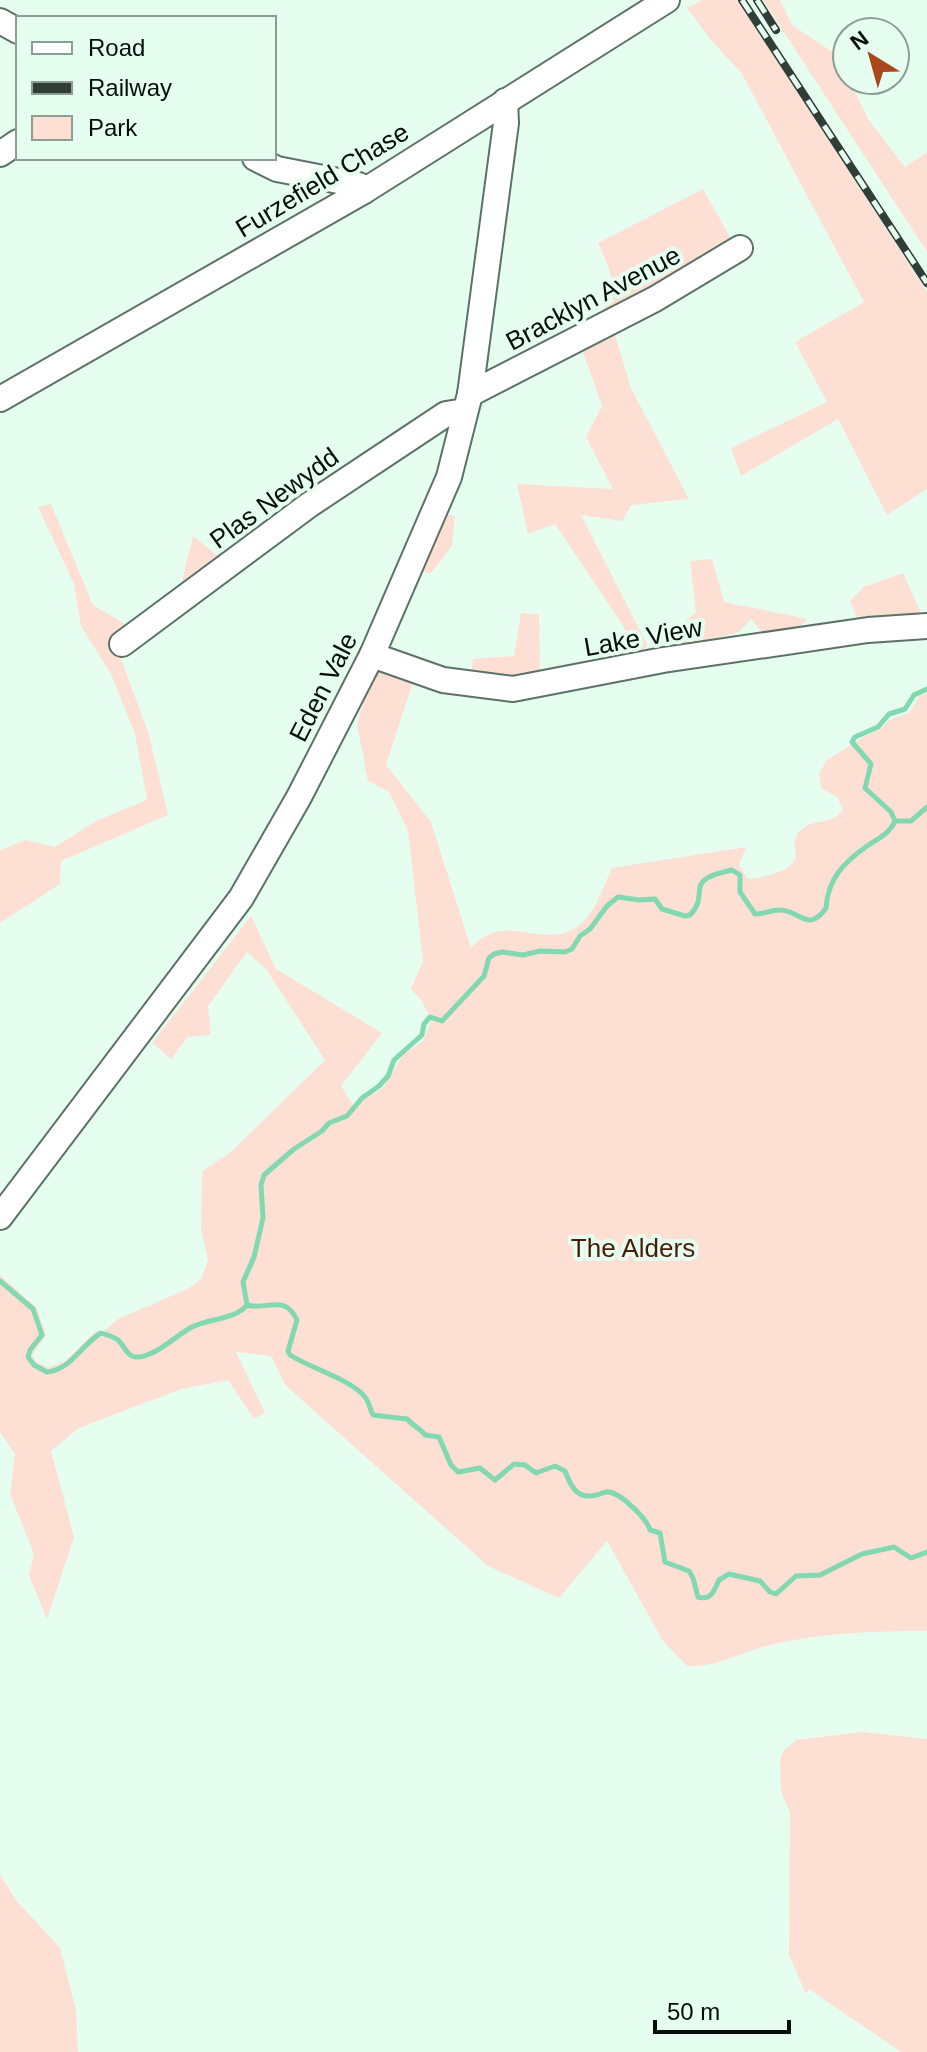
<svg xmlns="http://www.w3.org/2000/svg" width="927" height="2052" font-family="Helvetica,sans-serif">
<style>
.green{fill:#fedfd4}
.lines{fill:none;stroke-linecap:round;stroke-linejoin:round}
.stream{stroke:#82d8af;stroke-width:5}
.minor-casing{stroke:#5c7267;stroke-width:28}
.minor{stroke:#fff;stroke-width:24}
.rail-casing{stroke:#313d37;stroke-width:8}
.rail{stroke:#e5fef0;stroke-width:5;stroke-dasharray:15;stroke-linecap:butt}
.labels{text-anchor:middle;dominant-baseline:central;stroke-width:8;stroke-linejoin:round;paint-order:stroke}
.street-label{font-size:26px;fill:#060e0a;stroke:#e5fef0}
.park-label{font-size:26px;fill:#4b1a06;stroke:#e5fef0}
</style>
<rect width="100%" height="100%" fill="#e5fef0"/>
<g class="green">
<polygon points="702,0 738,0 927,292 927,489 887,515 838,419 741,476 731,448 827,402 795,342 864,302 742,74 711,40 687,8"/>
<polygon points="763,0 780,0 792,25 837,55 868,119 905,167 927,152 927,252"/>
<path d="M703 189 733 242 609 315 631 388 689 499 631 505 622 521 581 515 648 646 640 651 584 660 630 636 555 524 528 534 517 484 613 489 586 437 602 406 583 352 594 315 613 302C615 279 607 263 598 243Z"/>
<polygon points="51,504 93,605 130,627 181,585 193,536 223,560 116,645 149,735 168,815 61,861 60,884 0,923 0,850 25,840 55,847 96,821 147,800 135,734 111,674 81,626 74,584 38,507"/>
<polygon points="440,514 455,516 452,546 430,574 417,569"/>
<polygon points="712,559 724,602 808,619 788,637 768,639 751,619 739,632 671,650 666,637 696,612 690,561"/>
<polygon points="903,573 922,615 858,620 850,601 864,587"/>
<polygon points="521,613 539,614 540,676 471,675 473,659 514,656"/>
<path d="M374 665 414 679 386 765 431 822 471 948C506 907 546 955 582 923 596 910 604 885 612 868L746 847 739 865 748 879C761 878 796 871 796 855 795 846 792 839 800 831 813 817 834 826 843 809L837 797 821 788 819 774 827 760 867 735 879 730 891 719 909 713 920 695 927 694V1631C874 1631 817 1633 766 1646 740 1653 715 1668 687 1666L663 1641 607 1541 559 1598 488 1566 285 1385 271 1356 236 1352 265 1413 254 1419 228 1380 181 1389 79 1428 51 1451 74 1537 47 1619 29 1575 34 1554 10 1494 15 1454 0 1432V1275L37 1308 46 1335 32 1356 37 1362 48 1367 64 1362 96 1331H104L118 1319 189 1288 201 1279 208 1260 201 1229 202 1171 231 1152 325 1060 266 969 247 952 208 1006 211 1035 188 1037 171 1059 152 1043 251 916 276 969 382 1033 341 1086 353 1105 382 1089 403 1055 423 1041 431 1021 422 1001 411 989 423 961 408 831 389 792 368 781 357 724Z"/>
<polygon points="863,1732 927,1739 927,2052 901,2052 809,1989 806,1994 789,1955 790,1813 781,1791 780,1761 783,1751 796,1740"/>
<polygon points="0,1874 15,1899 60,1948 76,2010 78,2052 0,2052"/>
</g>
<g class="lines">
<g class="stream">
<polyline points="895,821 891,812 865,788 871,764 852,742 855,737 878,727 889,714 905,709 914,695 927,689"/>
<polyline points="895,821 911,821 927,807"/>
<path d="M0 1281 33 1309 42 1335 30 1350 28 1357 34 1365 47 1372C72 1369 81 1345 101 1333 107 1335 113 1336 118 1340 124 1345 127 1356 135 1357 152 1359 176 1336 190 1328 208 1318 235 1320 247 1305"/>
<path d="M247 1305 243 1282 254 1257 263 1218 261 1185 264 1175 294 1149 322 1131 329 1123 347 1116 362 1098 379 1086 388 1076 394 1060 422 1035 424 1024 430 1017 442 1021 484 976 489 958 494 954 502 952 523 955 540 951 565 952 572 949 580 936 590 929 607 906 618 897 639 900 655 899 662 909 685 916 690 915C712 892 680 881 732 870L740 875V892L755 914C764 914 772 910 780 910 800 910 808 934 826 908 828 879 843 863 867 846 878 839 890 833 895 821"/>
<path d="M247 1305C268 1311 284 1293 297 1320L288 1351 290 1355C312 1369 350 1379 365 1397 369 1402 370 1410 373 1415L407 1419C413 1426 420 1428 425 1435L439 1437 451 1465 458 1472 480 1468 495 1480 514 1464 525 1465 536 1473 555 1466 565 1471C571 1487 577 1500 597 1495 601 1494 605 1491 609 1492 622 1494 647 1519 650 1530L660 1533 665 1562 689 1571 693 1578 698 1597C712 1601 714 1590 719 1580L729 1574 760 1581 770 1592 776 1594 796 1576 820 1575 862 1554 894 1547 911 1558 927 1552"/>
</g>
<defs>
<g id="minor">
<polyline points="0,21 18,31"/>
<polyline points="0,154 18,142"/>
<polyline points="255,158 277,169 359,185 364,191"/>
<polyline points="470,394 655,299 740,248"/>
<polyline points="0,399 364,191 667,0"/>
<polyline points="122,644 309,505 446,414 465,411"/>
<polyline points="372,655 443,680 513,689 663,660 868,630 927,626"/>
<polyline points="0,1217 241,898 299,797 372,655 449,477 470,394 506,123 505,101"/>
</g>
</defs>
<use href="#minor" class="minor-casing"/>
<use href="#minor" class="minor"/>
<defs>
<g id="rail">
<polyline points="742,0 927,283"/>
<polyline points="757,0 776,30"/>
</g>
</defs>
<use href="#rail" class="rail-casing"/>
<use href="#rail" class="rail"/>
</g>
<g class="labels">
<g class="street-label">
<text transform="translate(322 180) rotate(-31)">Furzefield Chase</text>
<text transform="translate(593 298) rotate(-28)">Bracklyn Avenue</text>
<text transform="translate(274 498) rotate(-36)">Plas Newydd</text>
<text transform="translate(643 637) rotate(-10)">Lake View</text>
<text transform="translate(323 687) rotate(-63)">Eden Vale</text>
</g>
<g class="park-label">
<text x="633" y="1248">The Alders</text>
</g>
</g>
<rect x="16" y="16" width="260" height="144" fill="#e5fef0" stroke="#8c9e94" stroke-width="2"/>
<rect x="32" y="42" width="40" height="12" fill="#ffffff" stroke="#8c9e94" stroke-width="2"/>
<text x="88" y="56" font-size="24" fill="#060e0a">Road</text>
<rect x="32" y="82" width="40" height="12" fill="#313d37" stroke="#8c9e94" stroke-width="2"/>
<text x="88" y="96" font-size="24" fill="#060e0a">Railway</text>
<rect x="32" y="116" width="40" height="24" fill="#fedfd4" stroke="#8c9e94" stroke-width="2"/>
<text x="88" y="136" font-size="24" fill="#060e0a">Park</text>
<g transform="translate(871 56) rotate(323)"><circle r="38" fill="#e5fef0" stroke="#8c9e94" stroke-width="2"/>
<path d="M0-6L14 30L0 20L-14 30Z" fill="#ac461b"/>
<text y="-12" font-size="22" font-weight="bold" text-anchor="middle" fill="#060e0a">N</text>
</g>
<path d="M655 2020v12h134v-12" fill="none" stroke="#060e0a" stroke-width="4"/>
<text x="667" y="2020" font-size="24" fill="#060e0a" stroke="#e5fef0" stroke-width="6" paint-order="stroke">50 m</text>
</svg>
